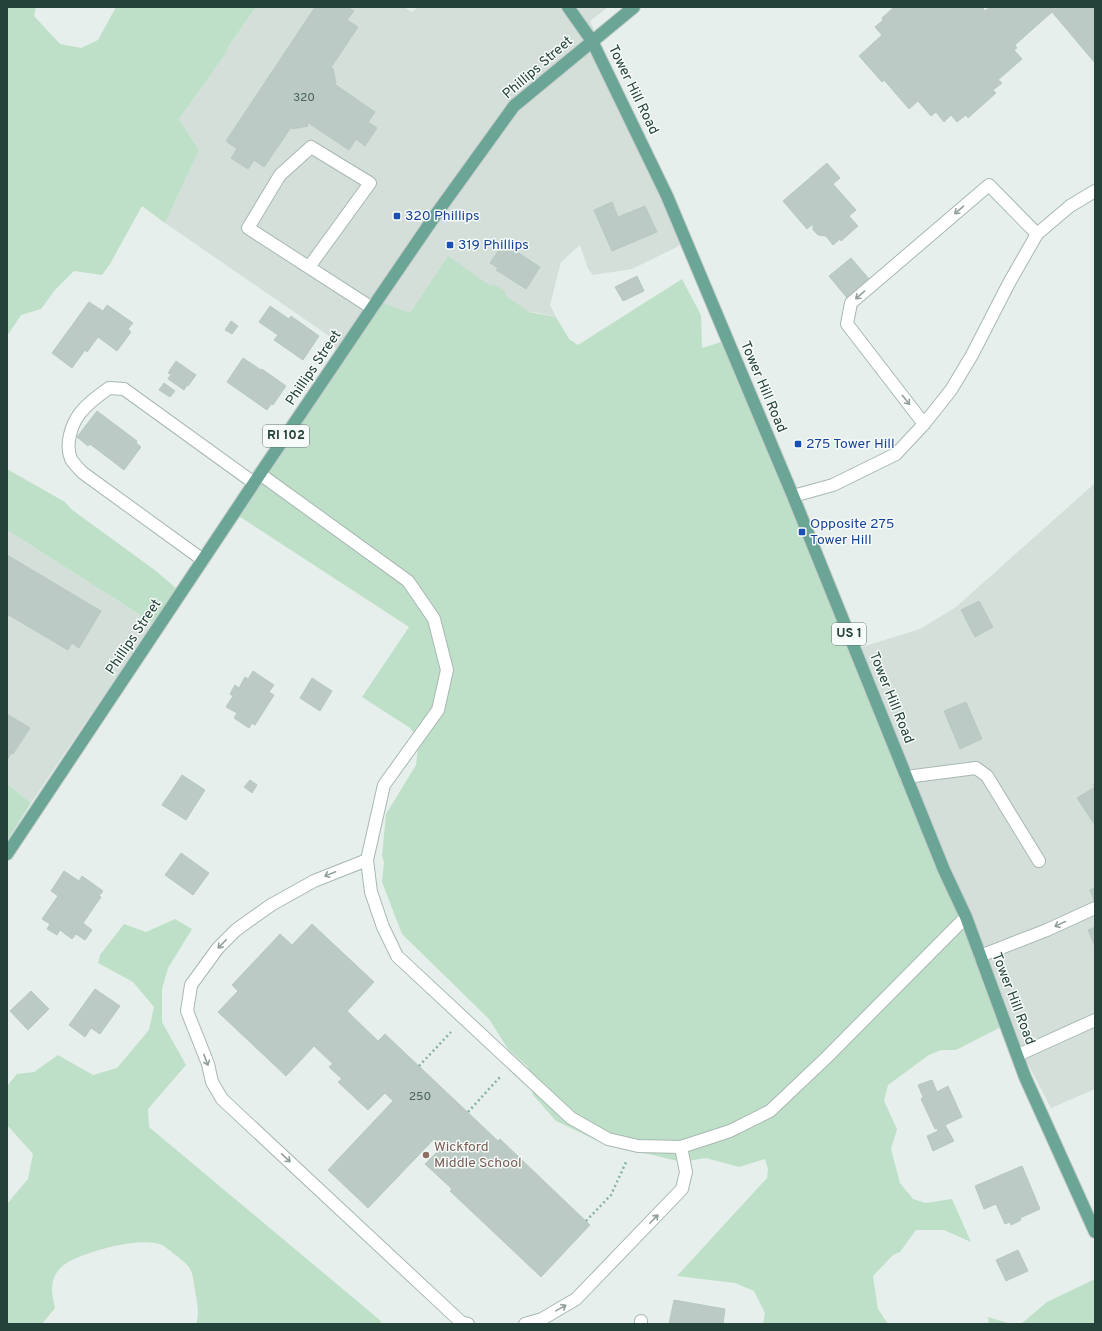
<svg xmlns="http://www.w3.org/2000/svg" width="1102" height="1331" font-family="Overpass,sans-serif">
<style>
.built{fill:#d4dfda}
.green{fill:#bfe0c8}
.building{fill:#bbcac4;stroke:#b8c9c2}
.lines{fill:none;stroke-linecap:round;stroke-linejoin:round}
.service-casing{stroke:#a8b8b2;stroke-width:14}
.minor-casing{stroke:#a8b8b2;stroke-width:14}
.primary-casing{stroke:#c2cac8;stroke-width:14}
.path{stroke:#86b3a5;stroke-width:2.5;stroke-dasharray:2 3;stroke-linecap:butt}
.service{stroke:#fff;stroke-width:12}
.minor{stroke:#fff;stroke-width:12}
.primary{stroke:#6aa596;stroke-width:12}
.oneway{stroke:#92a09c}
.transit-dot{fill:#1a4fb4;stroke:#f7fbf9;stroke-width:1.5}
.education-dot{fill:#8d6e63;stroke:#f7fbf9;stroke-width:1.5}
.labels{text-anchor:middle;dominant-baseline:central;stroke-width:3;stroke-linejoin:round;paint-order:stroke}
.number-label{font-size:12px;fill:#4a645c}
.shield{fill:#f7fbf9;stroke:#637a73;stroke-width:1}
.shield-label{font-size:13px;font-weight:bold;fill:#24423a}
.street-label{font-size:14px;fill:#24423a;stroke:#f7fbf9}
.transit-label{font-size:14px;fill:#164399;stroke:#f7fbf9;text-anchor:start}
.education-label{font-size:14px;fill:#785e54;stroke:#f7fbf9;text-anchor:start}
</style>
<rect width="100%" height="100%" fill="#e6efeb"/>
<g class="built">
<polygon points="256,7 404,7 412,12 418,7 608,7 590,21 685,239 677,247 632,269 593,275 588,269 580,245 561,262 550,305 556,317 539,313 500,308 506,291 480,293 424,318 368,303 336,350 332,338 165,223 199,150 179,119 224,56 230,44"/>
<polygon points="1095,483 1095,1089 1051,1108 1007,1024 859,648 920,629 956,607"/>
<polygon points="7,530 153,623 31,803 7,784"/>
</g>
<g class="green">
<polygon points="7,7 36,7 34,16 60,44 81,48 98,40 116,7 256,7 230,44 224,56 179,119 199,150 165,223 142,206 110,264 102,275 74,271 55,290 41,309 21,315 7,336"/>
<polygon points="448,256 491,286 494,285 506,291 505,295 529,312 556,317 569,339 578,345 682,279 701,315 702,348 728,340 1007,1024 956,1050 941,1050 929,1055 888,1085 884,1101 897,1129 891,1149 900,1183 913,1199 926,1203 952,1199 971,1242 944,1230 916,1230 900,1252 893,1255 873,1276 878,1309 888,1324 763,1324 765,1313 754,1291 735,1283 677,1276 767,1178 768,1169 765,1159 739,1167 706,1158 682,1162 602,1143 556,1121 533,1095 528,1067 508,1049 489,1019 402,934 382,882 384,862 382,856 386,814 416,765 419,741 410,728 362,697 409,627 231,511 242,493 336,350 368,303 375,300 410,313"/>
<polygon points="7,469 65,502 71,509 156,571 177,589 153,623 7,530"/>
<polygon points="7,784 31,803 7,841"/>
<path d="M175 919 192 929 168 968 162 989V1022L186 1065 148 1109 149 1127 381 1321 380 1324H196C200 1313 197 1302 195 1291 192 1269 192 1267 174 1254 170 1251 166 1247 162 1245 142 1236 89 1251 70 1261 64 1264 56 1271 54 1278 50 1288 53 1298 55 1308L42 1324H7V1204L28 1179 33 1154 7 1125V1086L17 1074 34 1072 58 1055 93 1075 117 1068 149 1030 154 1007 133 982 98 963 100 955 124 924 146 932Z"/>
<polygon points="1095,1279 1095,1324 1021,1324 1047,1302"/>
<polygon points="988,1317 1011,1324 989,1324"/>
</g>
<g class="building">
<polygon points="315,7 328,7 331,9 332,7 348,7 354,11 347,20 358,27 330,69 333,68 336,83 333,83 375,112 368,122 377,128 365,146 356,139 349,150 307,122 308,126 292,129 292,126 264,167 254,160 248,169 231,158 237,149 226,141"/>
<polygon points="894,7 982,7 985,11 990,7 1095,7 1095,63 1052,12 1015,45 1017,48 1014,50 1022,59 998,80 1002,83 993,90 996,93 968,118 966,115 957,122 951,115 944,122 936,112 931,116 918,101 909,109 884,80 882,82 859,56 882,35 875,27 883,20 882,18"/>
<polygon points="827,163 840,178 833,184 856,210 849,216 858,226 841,241 840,239 833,245 826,236 818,235 813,230 813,224 807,229 783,201"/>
<polygon points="612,202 618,217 645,206 657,232 612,251 594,210"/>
<polygon points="502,245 509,250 511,248 540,267 526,289 496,270 498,268 490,263"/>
<polygon points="851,258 870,280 848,299 829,276"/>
<polygon points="637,276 644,291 623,301 615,287"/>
<polygon points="89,302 103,311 107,305 133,323 128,329 131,332 117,351 98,337 87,352 85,350 72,368 52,353"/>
<polygon points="270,306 289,319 291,316 319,336 303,360 274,340 278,335 259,322"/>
<polygon points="231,321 238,326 232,334 225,330"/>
<polygon points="243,358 261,370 262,369 286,386 273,405 271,404 267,410 227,382"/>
<polygon points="176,361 196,375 188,386 187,385 184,390 168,379 171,374 168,373"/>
<polygon points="164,383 175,391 170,397 159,390"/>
<polygon points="97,411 137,441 136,443 141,447 124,470 90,444 88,446 77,437"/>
<polygon points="7,555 101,611 79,648 72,643 68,650 7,614"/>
<polygon points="979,601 993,627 975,637 961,610"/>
<polygon points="253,671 274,685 269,692 274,695 255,725 252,723 249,728 234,718 237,713 226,707 233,696 230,694 235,685 239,688 245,677 248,679"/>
<polygon points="312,678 332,691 320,711 300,698"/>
<polygon points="966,702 982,739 960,749 944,711"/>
<polygon points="7,714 30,728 13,754 11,753 7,760"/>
<polygon points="182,775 205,790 186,820 162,805"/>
<polygon points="250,780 257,785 252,793 244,787"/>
<polygon points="1095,783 1095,825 1077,798 1095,787 1093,785"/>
<polygon points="181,853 209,873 193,895 165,875"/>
<polygon points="64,871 79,881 82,876 103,891 99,896 101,897 83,923 92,930 85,940 76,934 72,939 60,930 57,935 47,929 50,924 42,919 58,896 51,891"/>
<polygon points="1095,888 1095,903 1090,890"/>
<polygon points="312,924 374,982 347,1011 378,1041 385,1034 498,1141 500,1139 590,1225 541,1277 450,1191 452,1189 425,1164 442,1147 434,1139 368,1208 328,1170 393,1101 385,1093 368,1110 338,1082 342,1079 329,1067 333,1064 314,1046 286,1076 218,1012 238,991 232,985 280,934 292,945"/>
<polygon points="1095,927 1095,947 1088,930"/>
<polygon points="95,989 120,1006 100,1034 91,1028 85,1037 69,1025"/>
<polygon points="31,991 49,1009 28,1030 10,1011"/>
<polygon points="932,1080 937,1092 948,1086 962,1117 945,1125 954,1141 933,1151 927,1136 938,1131 937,1128 935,1129 921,1099 923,1097 918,1085"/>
<polygon points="1022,1166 1040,1209 1020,1218 1021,1220 1011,1225 1010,1222 1005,1224 996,1204 984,1209 975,1186"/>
<polygon points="1018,1250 1028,1271 1006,1281 996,1260"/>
<polygon points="674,1300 725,1309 723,1324 669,1324"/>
</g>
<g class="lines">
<defs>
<g id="service">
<polyline points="309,267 370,183 311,147 280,175 248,228 372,308"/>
<polyline points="924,424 847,324 851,303 989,185 1037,234"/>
<polyline points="260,474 408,581 434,619 447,670 438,710 384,785 367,860 371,892 383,927 397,956 571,1118 608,1139 638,1146 681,1147 730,1131 770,1111 826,1058 966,917"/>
<polyline points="793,496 833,485 896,454 924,424 951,390 972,355 1009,283 1037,234 1070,206 1095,191"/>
<path d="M203 560 83 473C79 469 74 464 71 459 65 445 71 424 81 412 88 403 99 395 109 388L124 389 254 483"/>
<polyline points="906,777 976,768 987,776 1039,861"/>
<polyline points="367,860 314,881 271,905 236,930 218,948 191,985 187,1011 208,1064 212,1082 222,1099 461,1322 468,1324"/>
<polyline points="980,956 1047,930 1095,908"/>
<polyline points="1018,1055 1095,1020"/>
<polyline points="525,1324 542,1319 576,1299 682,1189 686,1172 681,1147"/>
</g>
<polyline id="minor" points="641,1324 641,1321"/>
<g id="primary">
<polyline points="568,7 592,41 667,196 793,496 944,870 966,917 1025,1077 1095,1232"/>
<polyline points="7,854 260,474 372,308 439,210 514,106 634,7"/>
</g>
</defs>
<use href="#service" class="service-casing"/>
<use href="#minor" class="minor-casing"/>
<use href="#primary" class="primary-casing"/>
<g class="path">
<polyline points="419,1066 451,1032"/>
<polyline points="468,1112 500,1077"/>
<polyline points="586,1221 611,1195 626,1162"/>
</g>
<use href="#service" class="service"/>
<use href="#minor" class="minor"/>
<use href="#primary" class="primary"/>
</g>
<defs><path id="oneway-shaft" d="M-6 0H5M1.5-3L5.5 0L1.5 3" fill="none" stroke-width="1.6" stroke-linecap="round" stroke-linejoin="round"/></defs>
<g class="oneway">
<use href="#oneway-shaft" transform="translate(959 210) rotate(139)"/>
<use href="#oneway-shaft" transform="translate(860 295) rotate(139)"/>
<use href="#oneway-shaft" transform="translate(906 400) rotate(52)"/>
<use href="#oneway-shaft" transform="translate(330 874) rotate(158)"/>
<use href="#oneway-shaft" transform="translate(1060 924) rotate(155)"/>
<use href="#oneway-shaft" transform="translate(222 944) rotate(134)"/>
<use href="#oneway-shaft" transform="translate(206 1060) rotate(69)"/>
<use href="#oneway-shaft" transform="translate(286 1158) rotate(43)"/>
<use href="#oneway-shaft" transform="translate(654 1219) rotate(-46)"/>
<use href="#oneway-shaft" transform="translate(561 1308) rotate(-29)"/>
</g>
<g class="transit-dot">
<rect x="393" y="212" width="8" height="8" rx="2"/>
<rect x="446" y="241" width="8" height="8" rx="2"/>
<rect x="794" y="440" width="8" height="8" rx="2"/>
<rect x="798" y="528" width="8" height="8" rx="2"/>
</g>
<circle class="education-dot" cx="426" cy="1155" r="4"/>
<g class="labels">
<g class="number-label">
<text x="304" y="98">320</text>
<text x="420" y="1097">250</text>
</g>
<g class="shield">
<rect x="263" y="425" width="46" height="22" rx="3"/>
<rect x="832" y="623" width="34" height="22" rx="3"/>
</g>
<g class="shield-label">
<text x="286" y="436">RI 102</text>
<text x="849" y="634">US 1</text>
</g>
<g class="street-label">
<text transform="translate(538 68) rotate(-41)">Phillips Street</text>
<text transform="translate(633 90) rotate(64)">Tower Hill Road</text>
<text transform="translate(314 368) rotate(-56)">Phillips Street</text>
<text transform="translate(763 387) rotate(67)">Tower Hill Road</text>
<text transform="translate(134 637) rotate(-56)">Phillips Street</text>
<text transform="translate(891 698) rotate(68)">Tower Hill Road</text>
<text transform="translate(1013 999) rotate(69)">Tower Hill Road</text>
</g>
<g class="transit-label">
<text x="405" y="216">320 Phillips</text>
<text x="458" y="245">319 Phillips</text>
<text x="806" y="444">275 Tower Hill</text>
<text x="810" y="524">Opposite 275<tspan x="810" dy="16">Tower Hill</tspan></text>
</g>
<g class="education-label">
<text x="434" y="1147">Wickford<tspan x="434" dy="16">Middle School</tspan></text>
</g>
</g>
<rect width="1102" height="1331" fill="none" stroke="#24423a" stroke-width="16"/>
</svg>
